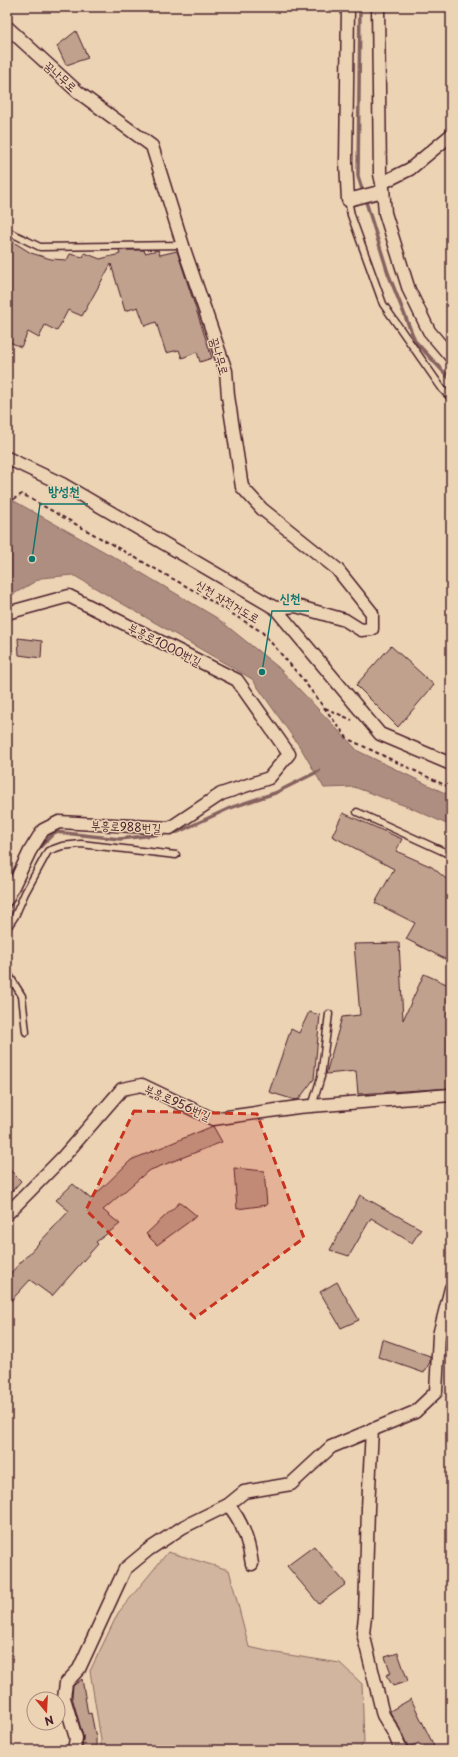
<svg xmlns="http://www.w3.org/2000/svg" width="458" height="1757" font-family="'Playpen Sans','Poor Story',sans-serif">
<style>
.green{fill:#d1b59e;stroke:#8e6a64}
.water{fill:#ae8e80;stroke:#86625e}
.lines{fill:none;stroke-linecap:round;stroke-linejoin:round}
.stream{stroke:#86625e;stroke-width:3.5}
.building{fill:#bfa18e;stroke:#4a1f2b}
.service-casing{stroke:#4a1f2b;stroke-width:9}
.minor-casing{stroke:#4a1f2b;stroke-width:15}
.path{stroke:#4a1f2b;stroke-width:2;stroke-dasharray:4 3;stroke-linecap:butt}
.service{stroke:#ecd3b4;stroke-width:6}
.minor{stroke:#ecd3b4;stroke-width:12}
.marked{fill:#c8321e;fill-opacity:0.2;stroke:#c8321e;stroke-width:3;stroke-dasharray:8 5;stroke-linejoin:round}
.labels{text-anchor:middle;dominant-baseline:central;stroke-width:3;stroke-linejoin:round;paint-order:stroke}
.street-label{font-size:12px;fill:#4a1f2b;stroke:#ecd3b4}
.leader{fill:none;stroke:#0f766e;stroke-width:1.5}
.callout-dot{fill:#0f766e;stroke:#ecd3b4;stroke-width:1.5}
.callout-label{font-size:13px;text-anchor:middle;font-weight:bold;fill:#0f766e;stroke:#ecd3b4;stroke-width:3;stroke-linejoin:round;paint-order:stroke}
</style>
<rect width="100%" height="100%" fill="#ecd3b4"/>
<filter id="ink" filterUnits="userSpaceOnUse"><feTurbulence type="fractalNoise" baseFrequency=".025" numOctaves="2"/><feDisplacementMap in="SourceGraphic" scale="8" xChannelSelector="R" yChannelSelector="G"/><feConvolveMatrix kernelMatrix="1 2 1 2 8 2 1 2 1" color-interpolation-filters="sRGB"/></filter>
<g filter="url(#ink)">
<polygon class="green" points="168,1552 229,1570 249,1647 276,1653 340,1663 362,1684 364,1742 359,1750 101,1750 101,1740 90,1671 118,1613"/>
<polygon class="water" points="7,497 128,565 217,618 278,667 358,751 451,796 451,826 411,808 354,787 324,788 302,750 252,679 73,575 41,578 7,598"/>
<g class="lines">
<g class="stream">
<polyline points="360,7 358,176 388,273 415,341 451,380"/>
<polyline points="35,852 55,832 120,839 178,832 230,808 275,793 319,771"/>
<polyline points="7,912 13,899"/>
</g>
</g>
<g class="building">
<polygon points="76,31 88,58 66,65 57,46"/>
<polygon points="7,238 31,253 51,259 67,260 70,254 83,257 85,253 100,259 120,254 119,250 144,250 145,253 158,250 160,255 177,251 212,358 200,362 197,352 182,358 179,350 166,353 156,322 145,326 138,307 125,311 111,264 82,316 68,310 57,331 45,325 39,338 28,332 21,347 7,341"/>
<polygon points="18,638 42,641 41,658 19,655"/>
<polygon points="391,646 434,685 398,727 356,685"/>
<polygon points="343,813 402,839 396,851 432,867 451,883 451,962 406,939 415,923 375,903 394,869 332,836"/>
<polygon points="399,943 403,1020 424,974 451,986 451,1088 358,1094 356,1071 326,1074 342,1017 360,1015 354,944"/>
<polygon points="309,1012 320,1015 314,1079 299,1099 295,1100 269,1092 291,1029 299,1033"/>
<polygon points="213,1126 222,1142 148,1171 103,1210 120,1224 96,1242 98,1244 52,1296 30,1280 7,1305 7,1277 69,1211 56,1200 73,1184 91,1199 131,1160"/>
<polygon points="7,1167 21,1181 7,1197"/>
<polygon points="234,1168 264,1171 267,1205 237,1209"/>
<polygon points="360,1195 421,1229 412,1243 371,1218 349,1256 330,1250"/>
<polygon points="180,1202 197,1216 157,1245 146,1234"/>
<polygon points="337,1282 359,1320 341,1328 320,1292"/>
<polygon points="382,1339 430,1356 430,1362 424,1373 378,1357"/>
<polygon points="314,1546 346,1584 319,1604 287,1566"/>
<polygon points="398,1653 408,1681 393,1686 386,1675 391,1673 385,1657"/>
<polygon points="82,1679 88,1714 91,1713 96,1738 96,1750 82,1750 83,1736 72,1697 73,1686"/>
<polygon points="411,1699 434,1746 427,1750 423,1750 419,1743 408,1747 400,1729 390,1712 390,1711"/>
</g>
<g class="lines">
<defs>
<g id="service">
<polyline points="348,200 351,215 383,304 443,390 451,398"/>
<polyline points="7,231 40,247 183,245"/>
<polyline points="357,812 451,855"/>
<polyline points="7,928 15,916 25,893 48,851 62,846 81,844 176,855"/>
<polyline points="7,972 22,996 26,1032"/>
<polyline points="312,1106 321,1077 329,1014"/>
</g>
<g id="minor">
<polyline points="348,7 346,162 348,200 383,191"/>
<polyline points="378,7 380,174 383,188 385,213 409,290 429,331 451,357"/>
<polyline points="7,27 78,92 152,146 185,252 226,371 228,396 242,487 262,509 337,569 372,613 372,629 361,630 345,620 296,606 275,608"/>
<polyline points="382,183 410,169 451,135"/>
<polyline points="7,458 62,484 275,608 380,734 451,764"/>
<polyline points="7,613 69,596 237,680 289,754 269,778 221,794 170,828 59,822 43,830 30,851 7,899"/>
<polyline points="7,1214 63,1157 122,1089 142,1085 213,1119 298,1107 451,1095"/>
<polyline points="372,1429 368,1508 365,1617 363,1633 383,1715 394,1733 401,1750"/>
<path d="M228 1505C243 1521 249 1543 252 1564"/>
<polyline points="74,1750 76,1738 64,1698 66,1683 79,1669 125,1569 148,1550 183,1527 228,1505 244,1492 291,1484 331,1447 415,1412 436,1392 439,1335 451,1288"/>
</g>
</defs>
<use href="#service" class="service-casing"/>
<use href="#minor" class="minor-casing"/>
<g class="path">
<polyline points="7,503 22,494 191,589 262,632 300,676 348,739 451,788"/>
<polyline points="325,708 352,720"/>
</g>
<use href="#service" class="service"/>
<use href="#minor" class="minor"/>
</g>
</g>
<path class="marked" d="M134 1111 257 1114 304 1238 195 1318 86 1210Z"/>
<g class="labels">
<g class="street-label">
<text transform="translate(61 76) rotate(42)">꿈나무로</text>
<text transform="translate(220 356) rotate(74)">꿈나무로</text>
<text transform="translate(228 601) rotate(31)">신천 자전거도로</text>
<text transform="translate(165 644) rotate(27)">부흥로1000번길</text>
<text transform="translate(126 826) rotate(3)">부흥로988번길</text>
<text transform="translate(178 1102) rotate(24)">부흥로956번길</text>
</g>
</g>
<path class="leader" d="M32 559L40 504H88M262 672L272 611H309"/>
<g class="callout-dot">
<circle cx="32" cy="559" r="4"/>
<circle cx="262" cy="672" r="4"/>
</g>
<g class="callout-label">
<text x="64" y="496">방성천</text>
<text x="290" y="603">신천</text>
</g>
<rect width="458" height="1757" fill="none" stroke="#ecd3b4" stroke-width="24"/>
<rect x="12" y="12" width="434" height="1733" fill="none" stroke="#4a1f2b" stroke-width="1.5" filter="url(#ink)"/>
<g transform="translate(46 1711) rotate(162)"><circle r="19" fill="#ecd3b4" stroke="#ab8b7d"/>
<path d="M0-3L7 15L0 10L-7 15Z" fill="#c8321e"/>
<text y="-6" font-size="11" font-weight="bold" text-anchor="middle" fill="#4a1f2b">N</text>
</g>
</svg>
